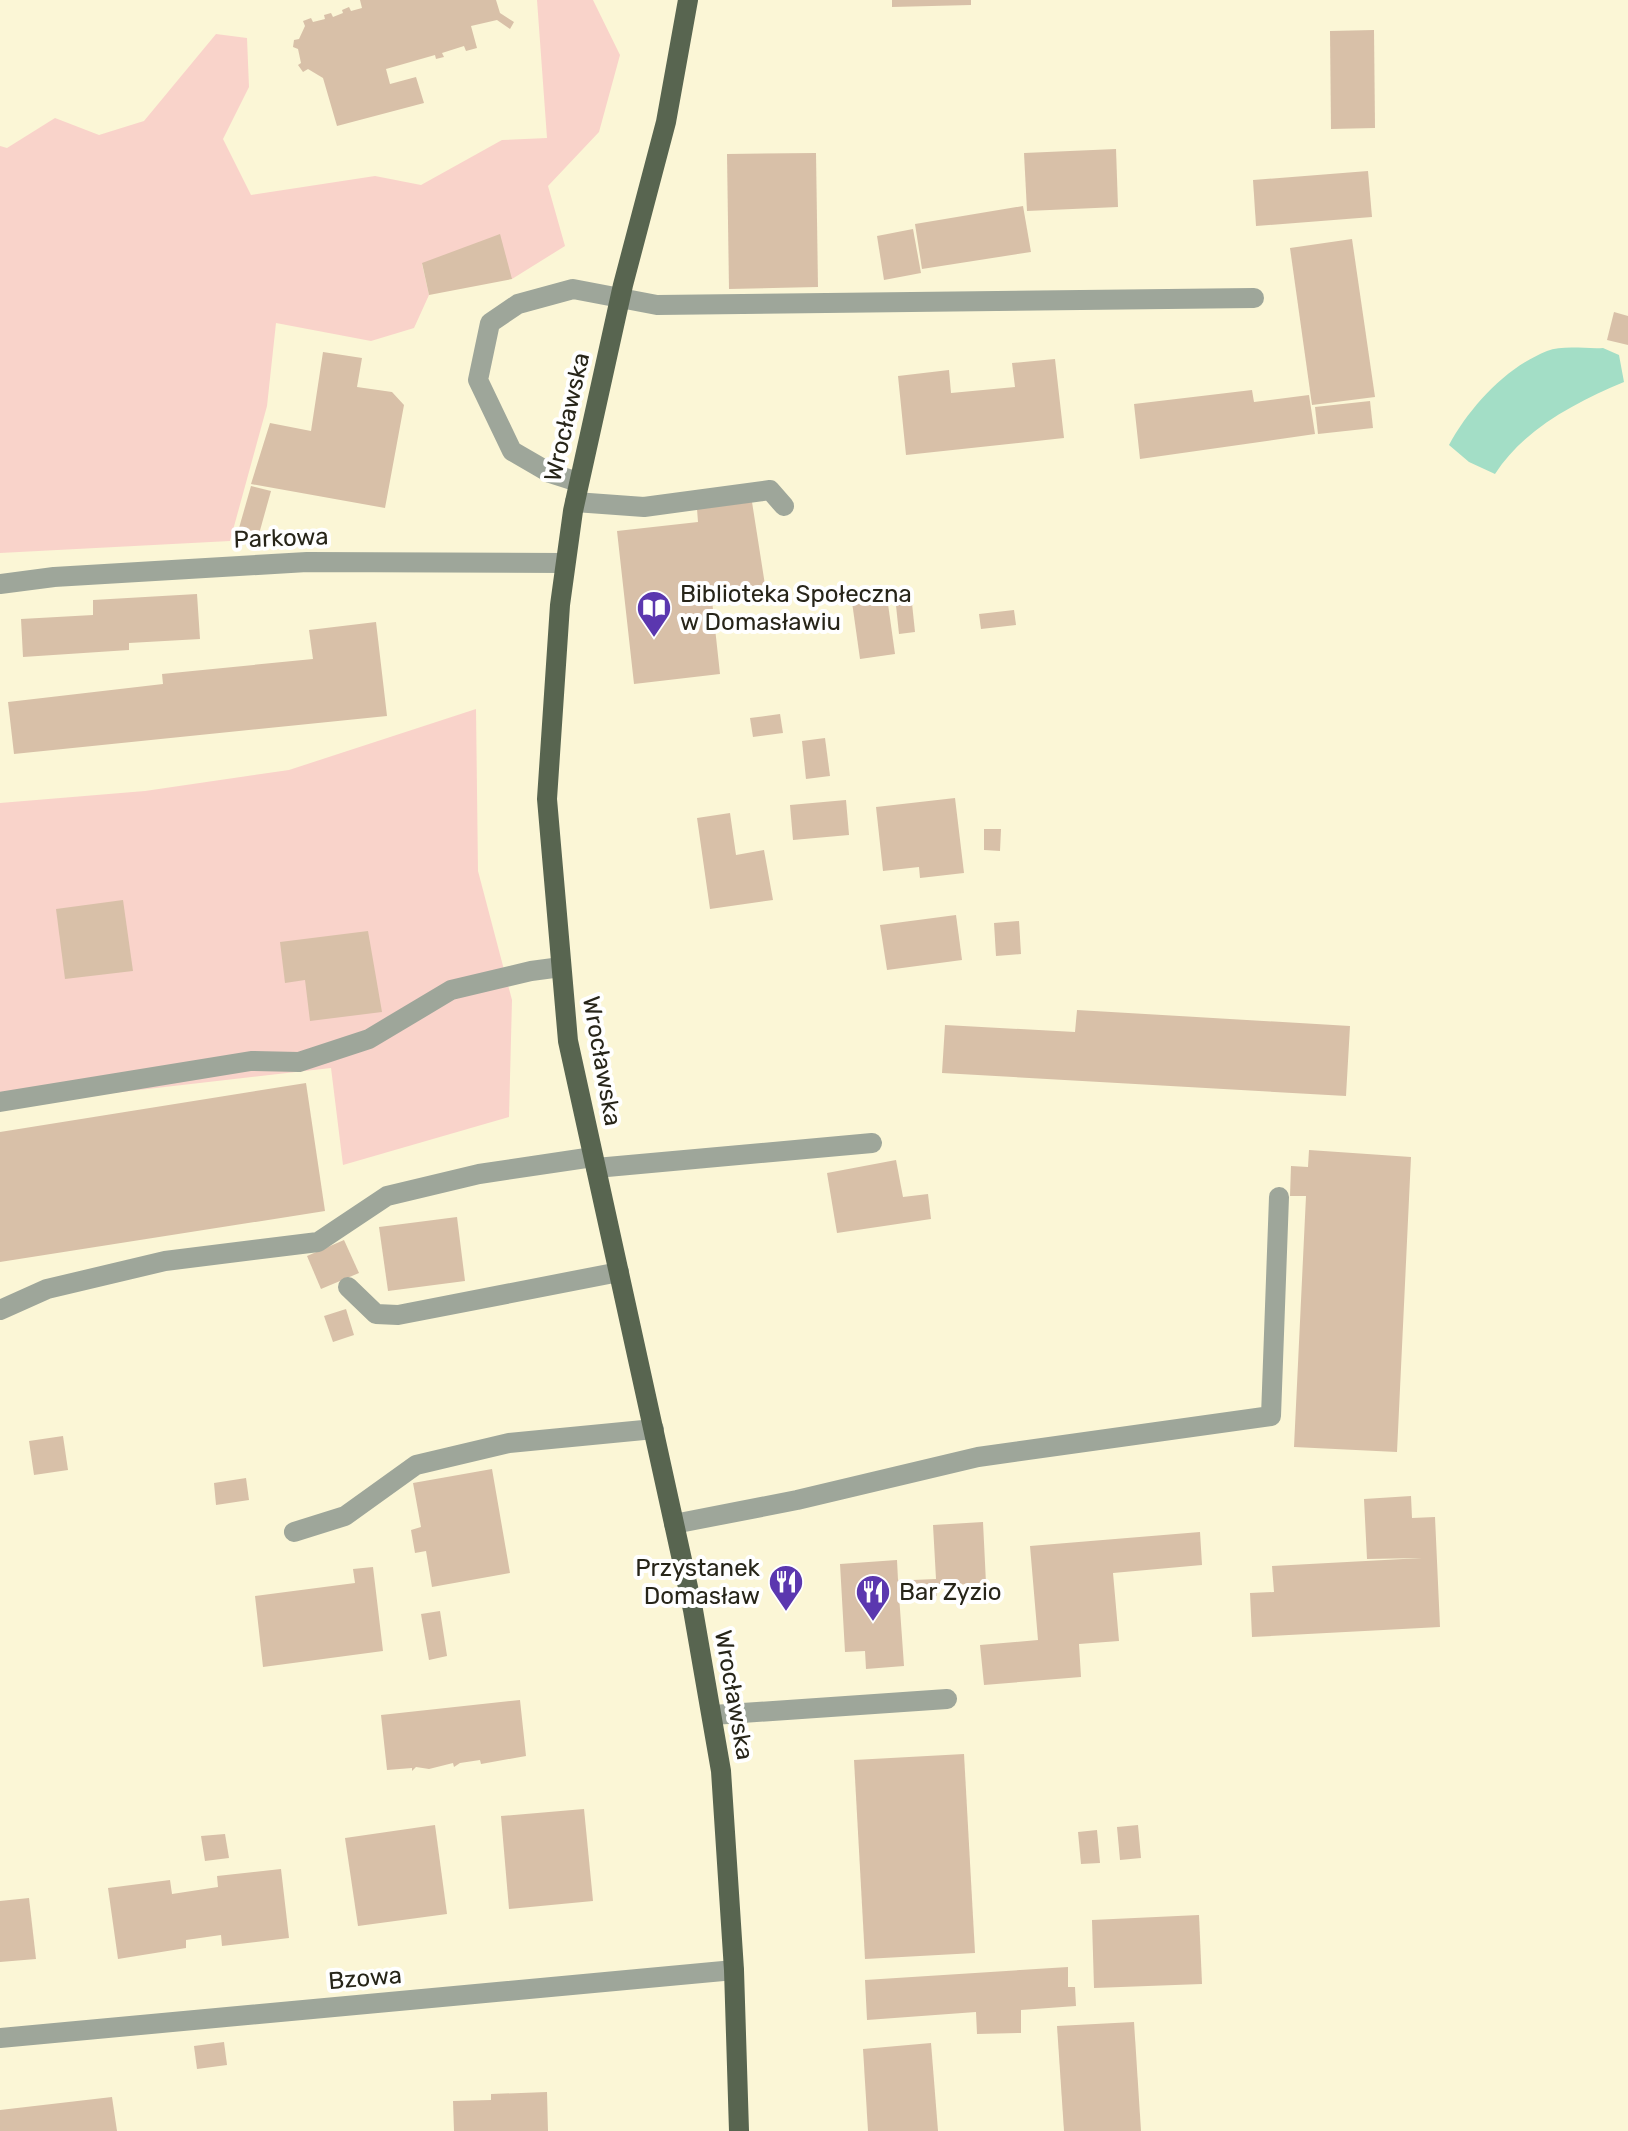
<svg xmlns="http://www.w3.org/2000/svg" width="1628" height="2131" font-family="Rubik,sans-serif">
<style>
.green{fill:#f9d3ca}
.water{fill:#a3dec6}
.building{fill:#d8c0a8}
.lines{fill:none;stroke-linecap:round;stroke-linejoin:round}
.minor{stroke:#9ea69a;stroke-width:20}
.major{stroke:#586550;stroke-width:20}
.labels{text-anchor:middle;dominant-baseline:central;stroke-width:8;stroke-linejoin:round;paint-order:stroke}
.street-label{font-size:24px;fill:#272519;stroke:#fff}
.poi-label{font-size:24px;fill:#272519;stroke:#fff;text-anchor:start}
</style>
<rect width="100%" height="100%" fill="#fbf6d6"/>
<g class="green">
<polygon points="537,0 593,0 620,55 599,132 548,186 565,246 512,279 422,264 429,295 414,328 371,341 276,323 267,406 230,541 0,553 0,146 7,148 55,118 99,135 144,121 216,34 247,38 249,87 223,139 251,195 375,176 421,185 502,140 547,138"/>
<polygon points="476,709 478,871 512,1000 509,1117 343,1165 331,1068 0,1106 0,803 145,791 289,770"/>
</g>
<path class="water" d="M1603 348 1619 355 1624 382C1576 402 1524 429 1495 474L1469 462 1449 445C1470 407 1505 368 1547 351 1562 345 1586 349 1603 348Z"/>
<g class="building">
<polygon points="360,0 496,0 500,13 514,22 510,29 497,20 471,26 477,48 466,51 464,46 442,53 444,57 436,59 435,55 386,69 390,84 416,77 424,103 337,126 323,78 308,69 303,72 298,65 301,63 298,49 293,47 294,40 299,39 305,26 303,21 311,18 313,22 325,19 324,15 331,13 333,17 343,13 342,10 349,7 351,11 362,8"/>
<polygon points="892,0 971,0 971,5 892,7"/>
<polygon points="1374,30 1375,128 1331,129 1330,31"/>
<polygon points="1116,149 1118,207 1027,211 1024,153"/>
<polygon points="816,153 818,287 729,289 727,154"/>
<polygon points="1368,171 1372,217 1256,226 1253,180"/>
<polygon points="1023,206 1031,252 922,269 915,224"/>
<polygon points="913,229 921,273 884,280 877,236"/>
<polygon points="500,234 512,279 429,295 422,263"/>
<polygon points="1352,239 1375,397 1312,405 1290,248"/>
<polygon points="1614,312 1628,316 1628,345 1607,340"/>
<polygon points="323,352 362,358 357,387 392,392 404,405 385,508 251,484 270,423 311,431"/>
<polygon points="1055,359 1064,438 906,455 898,376 949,370 951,393 1015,387 1012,363"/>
<polygon points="1252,390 1254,402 1309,395 1315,434 1140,459 1134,404"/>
<polygon points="1370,401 1373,428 1318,434 1315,407"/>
<polygon points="251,486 271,491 259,534 239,528"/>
<polygon points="752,502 765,585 711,591 720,674 634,684 617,531 698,522 697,509"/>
<polygon points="886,590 895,654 860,659 851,595"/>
<polygon points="197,594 200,639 129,643 129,650 23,657 21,619 93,615 93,600"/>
<polygon points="911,594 915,632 899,634 895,596"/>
<polygon points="1014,610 1016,625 981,629 979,614"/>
<polygon points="376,622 387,716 14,754 8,702 163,684 162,674 313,659 309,630"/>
<polygon points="780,714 783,733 753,737 750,718"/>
<polygon points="825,738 830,776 806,779 802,741"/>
<polygon points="955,798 964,873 920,878 919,867 883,871 876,807"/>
<polygon points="846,800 849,835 793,840 790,805"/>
<polygon points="730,813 736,855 764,850 773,900 710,909 697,818"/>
<polygon points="984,829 1001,829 1000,851 984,850"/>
<polygon points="123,900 133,971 65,979 56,909"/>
<polygon points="956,915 962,960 887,970 880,925"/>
<polygon points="1019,921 1021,954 996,956 994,923"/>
<polygon points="368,931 382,1012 310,1021 305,980 285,983 280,942"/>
<polygon points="1077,1010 1350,1026 1346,1096 942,1073 945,1025 1075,1032"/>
<polygon points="306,1083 325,1211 0,1262 0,1132"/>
<polygon points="1309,1150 1411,1157 1397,1452 1294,1447 1306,1196 1290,1196 1291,1166 1308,1167"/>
<polygon points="896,1160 903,1197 928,1194 931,1219 837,1233 827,1173"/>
<polygon points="457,1217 465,1281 388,1291 379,1227"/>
<polygon points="344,1240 359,1273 321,1289 307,1256"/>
<polygon points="346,1309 354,1335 333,1342 324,1316"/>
<polygon points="63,1436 68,1470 34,1475 29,1441"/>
<polygon points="492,1469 510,1573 432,1587 426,1551 415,1553 411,1530 421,1527 413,1483"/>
<polygon points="246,1478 249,1500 216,1505 214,1483"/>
<polygon points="1411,1496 1412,1518 1435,1517 1440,1627 1252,1637 1250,1593 1274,1592 1272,1566 1422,1558 1367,1559 1364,1499"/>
<polygon points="983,1522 986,1583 936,1586 937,1596 914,1597 913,1580 936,1579 933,1525"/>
<polygon points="1200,1532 1202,1565 1113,1573 1119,1641 1079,1644 1081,1677 984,1685 980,1645 1038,1640 1030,1546"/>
<polygon points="897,1560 898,1580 906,1579 908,1594 899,1595 904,1666 866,1669 865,1651 845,1652 840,1564"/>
<polygon points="373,1567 383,1651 263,1667 255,1596 355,1583 353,1569"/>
<polygon points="440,1611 447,1656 429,1660 421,1614"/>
<polygon points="520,1700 526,1756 481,1764 480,1760 460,1763 454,1767 453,1763 429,1769 416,1767 412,1771 412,1768 387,1770 381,1715"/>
<polygon points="964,1754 975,1953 865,1959 854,1760"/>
<polygon points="584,1809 593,1901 509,1909 501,1816"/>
<polygon points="435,1825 447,1914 358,1926 345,1838"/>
<polygon points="1138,1825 1141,1858 1120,1860 1117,1827"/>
<polygon points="1097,1830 1100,1863 1081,1864 1078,1832"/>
<polygon points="225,1834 229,1858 205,1861 201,1836"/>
<polygon points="281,1869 289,1938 222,1946 221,1935 186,1940 186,1948 118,1959 108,1888 170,1880 172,1894 218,1887 217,1876"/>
<polygon points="29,1898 36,1959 0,1962 0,1901"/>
<polygon points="1199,1915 1202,1984 1094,1988 1092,1920"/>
<polygon points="1068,1967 1068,1987 1075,1987 1076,2006 1021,2010 1021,2033 977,2034 976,2012 867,2020 865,1980"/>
<polygon points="1134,2022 1141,2131 1064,2131 1057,2026"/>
<polygon points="224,2042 227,2065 197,2069 194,2046"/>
<polygon points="931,2043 938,2131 868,2131 863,2049"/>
<polygon points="547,2092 548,2131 454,2131 453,2101 491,2100 491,2094"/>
<polygon points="112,2097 117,2131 0,2131 0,2110"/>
</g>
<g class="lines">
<g class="minor">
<polyline points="578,482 550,473 512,451 478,380 490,323 518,304 573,289 657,305 1254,298"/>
<polyline points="575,502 644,507 770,490 784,506"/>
<polyline points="0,584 54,577 307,562 564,563"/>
<polyline points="0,1102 251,1061 299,1062 369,1039 451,990 531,971 561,967"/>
<polyline points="596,1168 872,1143"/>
<polyline points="348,1287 376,1314 398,1315 619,1272"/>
<polyline points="0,1310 47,1289 165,1261 318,1242 387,1196 479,1174 593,1157"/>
<polyline points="674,1524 797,1500 978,1457 1271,1416 1279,1197"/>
<polyline points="294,1532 345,1516 416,1465 509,1443 654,1429"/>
<polyline points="713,1715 947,1699"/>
<polyline points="0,2038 734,1970"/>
</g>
<polyline class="major" points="688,0 666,122 623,285 573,511 560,605 547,799 568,1041 693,1610 721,1771 734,1970 739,2131"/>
</g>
<defs>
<symbol id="library-pin" viewBox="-11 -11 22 30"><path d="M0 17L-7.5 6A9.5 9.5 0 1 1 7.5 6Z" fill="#5b37af" stroke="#fff"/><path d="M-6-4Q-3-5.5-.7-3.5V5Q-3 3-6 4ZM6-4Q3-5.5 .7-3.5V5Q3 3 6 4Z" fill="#fff"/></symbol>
<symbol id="restaurant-pin" viewBox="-11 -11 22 30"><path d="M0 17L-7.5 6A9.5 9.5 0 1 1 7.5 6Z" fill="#5b37af" stroke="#fff"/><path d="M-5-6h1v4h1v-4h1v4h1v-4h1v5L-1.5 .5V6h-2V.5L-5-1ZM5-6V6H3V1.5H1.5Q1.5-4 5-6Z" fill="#fff"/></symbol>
</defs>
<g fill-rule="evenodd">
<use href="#library-pin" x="634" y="588" width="40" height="54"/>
<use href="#restaurant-pin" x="766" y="1562" width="40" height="54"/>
<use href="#restaurant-pin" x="853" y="1572" width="40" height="54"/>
</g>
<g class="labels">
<g class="street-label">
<text transform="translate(567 417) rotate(-77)">Wrocławska</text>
<text transform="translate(281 538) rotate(-2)">Parkowa</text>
<text transform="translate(602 1061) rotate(80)">Wrocławska</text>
<text transform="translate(734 1695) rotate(80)">Wrocławska</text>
<text transform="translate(365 1978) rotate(-5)">Bzowa</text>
</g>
<g class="poi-label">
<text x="680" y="594">Biblioteka Społeczna<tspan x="680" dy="28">w Domasławiu</tspan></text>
<text x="760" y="1568" text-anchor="end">Przystanek<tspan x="760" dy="28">Domasław</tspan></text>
<text x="899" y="1592">Bar Zyzio</text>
</g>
</g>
</svg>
